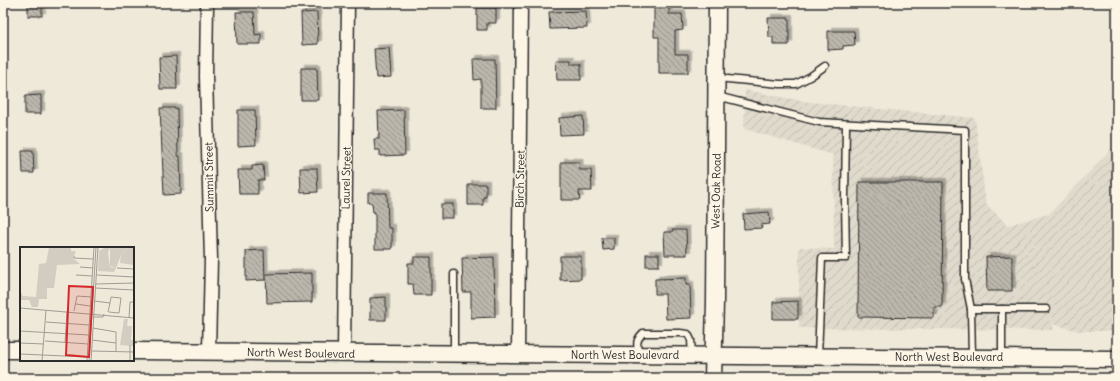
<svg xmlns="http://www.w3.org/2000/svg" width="1120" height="381" font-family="Delius,sans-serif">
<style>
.industrial{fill:url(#industrial-furrows)}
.building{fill:url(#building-back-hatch);stroke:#2b2b2b;filter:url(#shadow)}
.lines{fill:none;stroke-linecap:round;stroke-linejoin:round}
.lane-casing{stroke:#2b2b2b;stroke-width:9}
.street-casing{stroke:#2b2b2b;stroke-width:15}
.secondary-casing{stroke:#2b2b2b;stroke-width:19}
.lane{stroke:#fcf5e5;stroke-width:6}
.street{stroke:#fcf5e5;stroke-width:12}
.secondary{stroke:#fcf5e5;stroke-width:16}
.labels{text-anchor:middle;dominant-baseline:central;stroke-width:3;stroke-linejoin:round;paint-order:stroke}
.street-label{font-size:11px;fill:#2b2b2b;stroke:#fcf5e5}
.inset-road{fill:none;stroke:#a19d94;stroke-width:1}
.view{fill:#d62828;fill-opacity:0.15;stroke:#d62828;stroke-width:2}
.inset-edge{fill:none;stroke:#2b2b2b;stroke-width:2}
</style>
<defs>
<pattern id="industrial-furrows" width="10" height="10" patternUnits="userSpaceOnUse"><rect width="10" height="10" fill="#e0dacc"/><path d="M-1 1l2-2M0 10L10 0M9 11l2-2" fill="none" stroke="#c0bbaf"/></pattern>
<pattern id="building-back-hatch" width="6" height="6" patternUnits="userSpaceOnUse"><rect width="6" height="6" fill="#bcb7ac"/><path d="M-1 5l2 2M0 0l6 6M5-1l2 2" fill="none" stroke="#99958c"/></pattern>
<filter id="shadow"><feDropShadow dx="3.5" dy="-3.5" stdDeviation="0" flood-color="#0004"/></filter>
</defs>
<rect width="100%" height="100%" fill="#efe9da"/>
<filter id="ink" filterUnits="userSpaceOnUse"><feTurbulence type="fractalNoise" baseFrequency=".025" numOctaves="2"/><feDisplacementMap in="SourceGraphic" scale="8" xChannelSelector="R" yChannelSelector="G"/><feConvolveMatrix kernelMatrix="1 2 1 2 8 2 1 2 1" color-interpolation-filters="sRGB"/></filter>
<g filter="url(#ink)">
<polygon class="industrial" points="745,90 809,102 975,118 986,204 1008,225 1049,214 1117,143 1117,331 1078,331 1053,324 1053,330 799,328 799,247 834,249 833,155 744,129"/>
<g class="building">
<rect x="28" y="3" width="14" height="13"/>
<polygon points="654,7 669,7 669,14 682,14 683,30 675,31 675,54 688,54 688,73 659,73 659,37 654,37"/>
<polygon points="477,8 496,8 496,23 487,23 487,30 477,30"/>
<polygon points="586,11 587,28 550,29 549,12"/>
<polygon points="236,12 254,12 255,35 261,34 261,44 237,44"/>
<polygon points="317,12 318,44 302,45 301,13"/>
<polygon points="768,18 789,18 789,45 773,45 773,37 769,37"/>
<polygon points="828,31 854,31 855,45 843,46 843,49 828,50"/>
<polygon points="389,48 391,77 376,78 374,49"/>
<polygon points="176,56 177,89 160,89 159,57"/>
<polygon points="473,59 495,59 496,108 481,108 481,79 474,80"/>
<polygon points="556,60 571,60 571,64 581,64 581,80 557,80"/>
<polygon points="301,68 317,68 318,100 301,100"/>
<polygon points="41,95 41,114 25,114 25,96"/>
<polygon points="160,108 177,108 178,156 180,156 181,194 164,195"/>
<polygon points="238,110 255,110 256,145 238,146"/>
<polygon points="404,110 405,155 380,156 380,150 375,150 374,139 379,139 378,111"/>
<polygon points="583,116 584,134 560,135 559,118"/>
<polygon points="22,151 33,151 34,173 23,173"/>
<polygon points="561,162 579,162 580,170 591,170 592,191 579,191 580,200 561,200"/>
<polygon points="263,165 264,180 258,180 258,194 239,194 238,170 252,170 252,166"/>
<polygon points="300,168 317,168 318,192 301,193"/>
<polygon points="859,182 943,182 942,307 934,307 934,318 858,317"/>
<polygon points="468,184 486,184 486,197 483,197 483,205 468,205"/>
<polygon points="368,193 387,193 388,228 392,228 392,249 375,249 375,212 373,212 372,203 368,203"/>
<rect x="441" y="204" width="12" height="14"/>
<polygon points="769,212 770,224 761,225 762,228 744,229 743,214"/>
<polygon points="672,230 686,230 687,255 665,255 664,232 672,232"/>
<polygon points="602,238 614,238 614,249 603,250"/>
<polygon points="264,250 265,280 246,281 246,251"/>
<rect x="646" y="254" width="13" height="12"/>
<polygon points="560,256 581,256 581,279 560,280"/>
<polygon points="1012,256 1012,291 987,291 986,257"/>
<polygon points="414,257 431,257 431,295 414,295 413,284 408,284 408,263 414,263"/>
<polygon points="494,257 495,317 471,318 471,292 463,292 462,258"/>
<polygon points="312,273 312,302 267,303 266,274"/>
<polygon points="686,278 686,285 690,285 691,318 666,319 665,294 655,294 655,279"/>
<polygon points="386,297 386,320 370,320 370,298"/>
<polygon points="798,301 798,319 773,319 773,302"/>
</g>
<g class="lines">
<defs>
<g id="lane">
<polyline points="717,78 780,84 796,84 811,76 825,66"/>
<polyline points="717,96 819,122 965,130 965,279 971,309 972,357"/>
<polyline points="454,274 454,353"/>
<polyline points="971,309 1046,309"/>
<polyline points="1002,309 1002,358"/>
<path d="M639 355C637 344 635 341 643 333H680L688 334 691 340 692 354"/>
<polyline points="818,356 822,258 846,258 845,200 846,124"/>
</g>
<g id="street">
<polyline points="207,3 206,76 211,259 209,352"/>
<polyline points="344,353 348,3"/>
<polyline points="518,355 521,3"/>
</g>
<g id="secondary">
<polyline points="3,350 21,350"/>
<polyline points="133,351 1117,359"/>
<polyline points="713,378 715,302 717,3"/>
</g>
</defs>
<use href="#lane" class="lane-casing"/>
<use href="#street" class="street-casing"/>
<use href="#secondary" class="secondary-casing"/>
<use href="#lane" class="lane"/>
<use href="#street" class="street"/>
<use href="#secondary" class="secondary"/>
</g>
</g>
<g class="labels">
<g class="street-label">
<text transform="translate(209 177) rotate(-91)">Summit Street</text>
<text transform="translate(346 178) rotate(-89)">Laurel Street</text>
<text transform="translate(520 179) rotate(-89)">Birch Street</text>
<text transform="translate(716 191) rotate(-89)">West Oak Road</text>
<text transform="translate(301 353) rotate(1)">North West Boulevard</text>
<text x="625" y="355">North West Boulevard</text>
<text x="949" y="357">North West Boulevard</text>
</g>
</g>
<g transform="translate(20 247)">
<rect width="114" height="114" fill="#efe9da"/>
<path d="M29 0 51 1V4H56L53 11 60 17 37 18 34 41H27V52H19L18 60H12L9 53H0V44L3 49 16 50 19 17 26 16ZM86 0H90L88 6 90 20 96 21 94 25 78 24 79 4ZM109 0H114V18L100 16 101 8Z" fill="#d2cdc0"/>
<path d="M90 0H109L101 8 96 21 90 19ZM104 72H108L107 79H112L111 93H114V99L100 98Z" fill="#d2cdc0"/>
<path class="inset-road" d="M54 9V11L73 12M60 20 73 21M97 21 114 22M56 28 72 29M77 28 114 30M76 37 114 36M75 41 114 43M74 54 90 56 88 65M56 57 70 59M0 61 114 71M54 64 57 49 71 50M89 65 99 66 101 51 91 50 90 56M73 70H83L84 67M109 71 110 55H114M26 75 69 78M73 81 96 85V104M0 84 69 88M72 93 96 96M25 94 68 97M0 96 24 97M45 96 47 64M72 104 114 105M0 107 67 110M22 114 26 63M67 114 74 0M69 114 76 0M71 114 78 0M110 114V98"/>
<path class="view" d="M49 39 73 40 69 110 46 108Z"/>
<rect width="114" height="114" class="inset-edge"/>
</g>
<rect width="1120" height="381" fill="none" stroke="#fcf5e5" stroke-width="16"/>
<rect x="8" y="8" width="1104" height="365" fill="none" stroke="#2b2b2b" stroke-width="1.5" filter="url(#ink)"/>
</svg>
